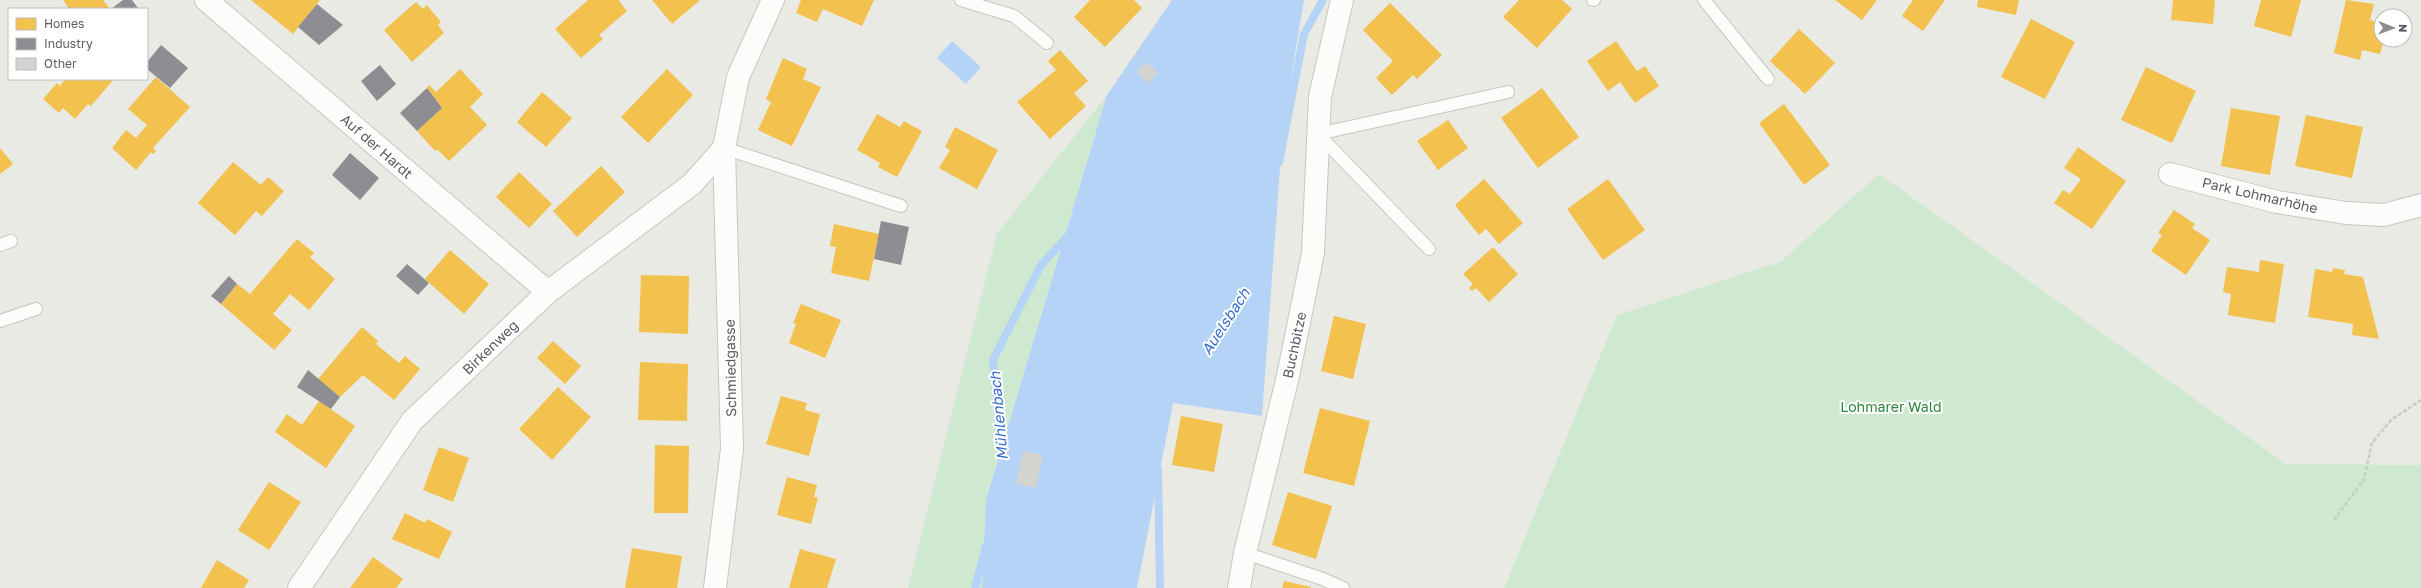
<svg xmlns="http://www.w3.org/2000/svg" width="2421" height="588" font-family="'Golos Text',sans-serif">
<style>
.green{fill:#cfe9d0}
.water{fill:#b5d3f7}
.homes{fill:#f2c14e}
.industry{fill:#8d8d92}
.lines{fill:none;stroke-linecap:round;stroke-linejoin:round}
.stream{stroke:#b5d3f7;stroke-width:8}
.building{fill:#d3d3cf}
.lane-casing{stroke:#c6c6c5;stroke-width:14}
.street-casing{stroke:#c6c6c5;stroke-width:24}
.path{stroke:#c6ccc9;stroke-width:2.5;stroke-dasharray:4 2;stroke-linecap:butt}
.lane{stroke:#fcfcfb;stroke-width:12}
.street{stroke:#fcfcfb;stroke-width:22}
.labels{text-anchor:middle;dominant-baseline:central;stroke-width:4;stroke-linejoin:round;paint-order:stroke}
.street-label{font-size:14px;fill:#595c63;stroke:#fff}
.park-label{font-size:14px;fill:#2c873b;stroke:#fff}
.water-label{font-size:15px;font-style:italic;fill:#356dce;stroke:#fff}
</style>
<rect width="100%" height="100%" fill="#eaeae4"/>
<g class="green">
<polygon points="1107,95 986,500 982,588 908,588 997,234"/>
<polygon points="1879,174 2286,464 2421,465 2421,588 1504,588 1617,315 1780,262"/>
</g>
<g class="water">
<polygon points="1172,0 1304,0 1283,127 1262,416 1173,403 1137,588 982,588 986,500 1107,95"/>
<polygon points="952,41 981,67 966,84 937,58"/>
</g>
<g class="homes">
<polygon points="63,0 103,0 110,9 66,9 68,7"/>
<polygon points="251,0 320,0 293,34"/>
<polygon points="588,0 620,0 619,1 627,11 599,35 603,39 581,58 555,29"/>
<polygon points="652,0 700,0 672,24"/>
<polygon points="801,0 874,0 862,26 823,9 817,22 796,13"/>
<polygon points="1090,0 1134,0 1142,8 1105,47 1074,17"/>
<polygon points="1519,0 1562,0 1572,9 1537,48 1503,17"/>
<polygon points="1835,0 1877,0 1862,20"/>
<polygon points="1913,0 1945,0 1923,31 1902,16"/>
<polygon points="1978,0 2019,0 2016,15 1977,7"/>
<polygon points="2173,0 2215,0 2213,24 2171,20"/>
<polygon points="2261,0 2301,0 2291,37 2254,26"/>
<polygon points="2346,0 2374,4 2370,20 2381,23 2381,40 2384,40 2380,54 2362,50 2360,60 2334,53"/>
<polygon points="416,2 423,9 427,5 441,22 438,25 444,33 412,62 384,30"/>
<polygon points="1390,3 1442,55 1417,79 1413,75 1392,95 1376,78 1393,61 1363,30"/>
<polygon points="2031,19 2075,42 2045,99 2001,77"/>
<polygon points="1799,29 1835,63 1805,94 1770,61"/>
<polygon points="1616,41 1637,71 1645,66 1659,86 1635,103 1620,82 1608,91 1587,61"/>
<polygon points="1060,50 1088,81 1074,93 1086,106 1050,139 1017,102 1056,70 1048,61"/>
<polygon points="783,58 807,69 803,79 821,87 792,146 758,130 771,102 766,99"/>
<polygon points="2146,67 2196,91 2172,143 2121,120"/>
<polygon points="460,69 483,94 470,107 487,125 449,161 438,150 435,151 417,131 442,108 427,88 429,85 436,92"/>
<polygon points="667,69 693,95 648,143 621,117"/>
<polygon points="156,77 190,107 153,148 156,151 153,154 151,152 136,170 112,148 126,130 136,138 147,125 128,109"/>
<polygon points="65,79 114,79 91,106 88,104 75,119 63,108 59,113 43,99 57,83 60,86"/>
<polygon points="1542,88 1579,137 1538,168 1501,118"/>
<polygon points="542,92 572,118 546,147 517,122"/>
<polygon points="1784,104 1830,165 1804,185 1759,123"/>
<polygon points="2231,108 2280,116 2270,175 2221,166"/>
<polygon points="877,114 900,127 904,121 922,131 897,177 878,167 880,163 857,150"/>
<polygon points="2306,115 2363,127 2352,178 2295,166"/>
<polygon points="1448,120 1468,148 1438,170 1417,141"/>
<polygon points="955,127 998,150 977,189 939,168 950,150 945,147"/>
<polygon points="2078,147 2126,181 2092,229 2054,203 2063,190 2070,194 2081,179 2064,168"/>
<polygon points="0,148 13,164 0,174"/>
<polygon points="233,162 261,185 268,177 284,191 262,216 256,211 235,235 198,203"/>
<polygon points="601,166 625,192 577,237 553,211"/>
<polygon points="519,172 552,204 529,228 496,197"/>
<polygon points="1484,179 1523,223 1499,244 1486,229 1479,235 1455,205"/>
<polygon points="1608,179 1645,230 1603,260 1567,209"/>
<polygon points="2174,210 2195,224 2192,228 2210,240 2186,275 2151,251 2162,235 2158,233"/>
<polygon points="834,224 879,234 869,281 831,273 836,247 830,246"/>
<polygon points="297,239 314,253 310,257 335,279 309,310 290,294 273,314 292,330 274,350 221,304 237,284 250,294"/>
<polygon points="1493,247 1518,274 1489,302 1476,288 1472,291 1469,288 1473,284 1463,274"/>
<polygon points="450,250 489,284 464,314 425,279"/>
<polygon points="2260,260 2284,264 2275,323 2228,315 2231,294 2223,292 2227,267 2259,272"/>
<polygon points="2333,268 2345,270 2344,274 2363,277 2379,339 2352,335 2353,324 2308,317 2315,269 2332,272"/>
<polygon points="641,275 689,276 688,334 639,332"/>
<polygon points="801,304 841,320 825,358 789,343 796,324 793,323"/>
<polygon points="1334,316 1366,324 1353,379 1321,371"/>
<polygon points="362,327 378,341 376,344 399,363 405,356 420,369 394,400 363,375 340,397 318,379"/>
<polygon points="553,341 581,366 565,384 537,358"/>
<polygon points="640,362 688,364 687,421 638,420"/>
<polygon points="558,387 591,417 552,460 519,429"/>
<polygon points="781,396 807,403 805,410 820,414 809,456 766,444"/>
<polygon points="319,401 355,426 326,468 275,432 287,414 302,425"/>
<polygon points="1320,408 1370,421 1354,486 1303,473"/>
<polygon points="1181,416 1223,424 1214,472 1172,465"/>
<polygon points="655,445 689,446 688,513 654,513"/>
<polygon points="439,447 469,458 453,502 423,490"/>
<polygon points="787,477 817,485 814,497 818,498 811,524 777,515"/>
<polygon points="269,482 301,502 269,550 238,530"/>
<polygon points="1288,492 1332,506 1316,559 1272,545"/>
<polygon points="405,513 425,523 427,519 452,532 439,559 392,539"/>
<polygon points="632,548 682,556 677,588 625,588"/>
<polygon points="800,549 836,559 827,588 789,588"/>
<polygon points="373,557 403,579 396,588 350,588"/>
<polygon points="217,560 249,580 244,588 201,588"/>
<polygon points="1284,581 1311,587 1311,588 1282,588"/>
</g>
<g class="industry">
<polygon points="123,0 132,0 138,8 111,9"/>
<polygon points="317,4 343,25 319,45 298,27"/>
<polygon points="161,45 188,68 170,88 147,69 147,62"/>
<polygon points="380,65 396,84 377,101 361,81"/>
<polygon points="427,88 442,108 417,131 400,113"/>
<polygon points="350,153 379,178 360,200 332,175"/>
<polygon points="881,221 909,227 901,265 874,259"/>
<polygon points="407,264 429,283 418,295 396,276"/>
<polygon points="229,276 237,284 221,304 211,296"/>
<polygon points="308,370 340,397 331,409 297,387"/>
</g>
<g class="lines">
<g class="stream">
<polyline points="1279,162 1304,34 1323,0"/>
<polyline points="1002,459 993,360 1041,265 1070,234"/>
<polyline points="1158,469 1160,588"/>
<polyline points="975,588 986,546"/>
</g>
</g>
<g class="building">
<polygon points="1147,62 1158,73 1148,83 1137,72"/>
<polygon points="1023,451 1043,455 1036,488 1016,484"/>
</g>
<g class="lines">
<defs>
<g id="lane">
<polyline points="961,0 1014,16 1047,43"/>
<polyline points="1593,0 1594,0"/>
<polyline points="1704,0 1768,79"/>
<polyline points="1318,134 1508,92"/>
<polyline points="1318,134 1429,249"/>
<polyline points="724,148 901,206"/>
<polyline points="0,245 11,241"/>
<polyline points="0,321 36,309"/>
<polyline points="1245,553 1323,579 1343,588"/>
</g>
<g id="street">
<polyline points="206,0 548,292"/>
<polyline points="2170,174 2277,202 2346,213 2384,215 2421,205"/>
<polyline points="299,588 412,421 548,292 692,184 724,148"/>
<polyline points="715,588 732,449 724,148 738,77 773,0"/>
<polyline points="1239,588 1245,553 1288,376 1313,253 1320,97 1342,0"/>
</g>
</defs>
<use href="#lane" class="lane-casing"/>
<use href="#street" class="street-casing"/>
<polyline class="path" points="2334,520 2364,479 2372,443 2391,420 2421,400"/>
<use href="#lane" class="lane"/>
<use href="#street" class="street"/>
</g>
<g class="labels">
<g class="street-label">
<text transform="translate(377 146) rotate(41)">Auf der Hardt</text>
<text transform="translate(2260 195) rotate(13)">Park Lohmarhöhe</text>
<text transform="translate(1294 345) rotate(-78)">Buchbitze</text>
<text transform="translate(490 347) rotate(-44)">Birkenweg</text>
<text transform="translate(730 368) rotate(-91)">Schmiedgasse</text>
</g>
<g class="park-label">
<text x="1891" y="406">Lohmarer Wald</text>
</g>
<g class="water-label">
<text transform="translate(1225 321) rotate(-57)">Auelsbach</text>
<text transform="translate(998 416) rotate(-95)">Mühlenbach</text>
</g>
</g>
<rect x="8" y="8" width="140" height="72" fill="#ffffff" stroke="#bdbec1"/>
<rect x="16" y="18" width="20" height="12" fill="#f2c14e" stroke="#bdbec1"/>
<text x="44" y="28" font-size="12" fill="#595c63">Homes</text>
<rect x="16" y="38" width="20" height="12" fill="#8d8d92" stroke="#bdbec1"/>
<text x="44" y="48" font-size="12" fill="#595c63">Industry</text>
<rect x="16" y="58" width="20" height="12" fill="#d3d3cf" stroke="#bdbec1"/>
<text x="44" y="68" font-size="12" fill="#595c63">Other</text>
<g transform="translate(2393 28) rotate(91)"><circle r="19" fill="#ffffff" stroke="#bdbec1"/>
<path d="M0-3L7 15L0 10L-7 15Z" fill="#8c8e90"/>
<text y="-6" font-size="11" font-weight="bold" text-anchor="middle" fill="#595c63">N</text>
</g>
</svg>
